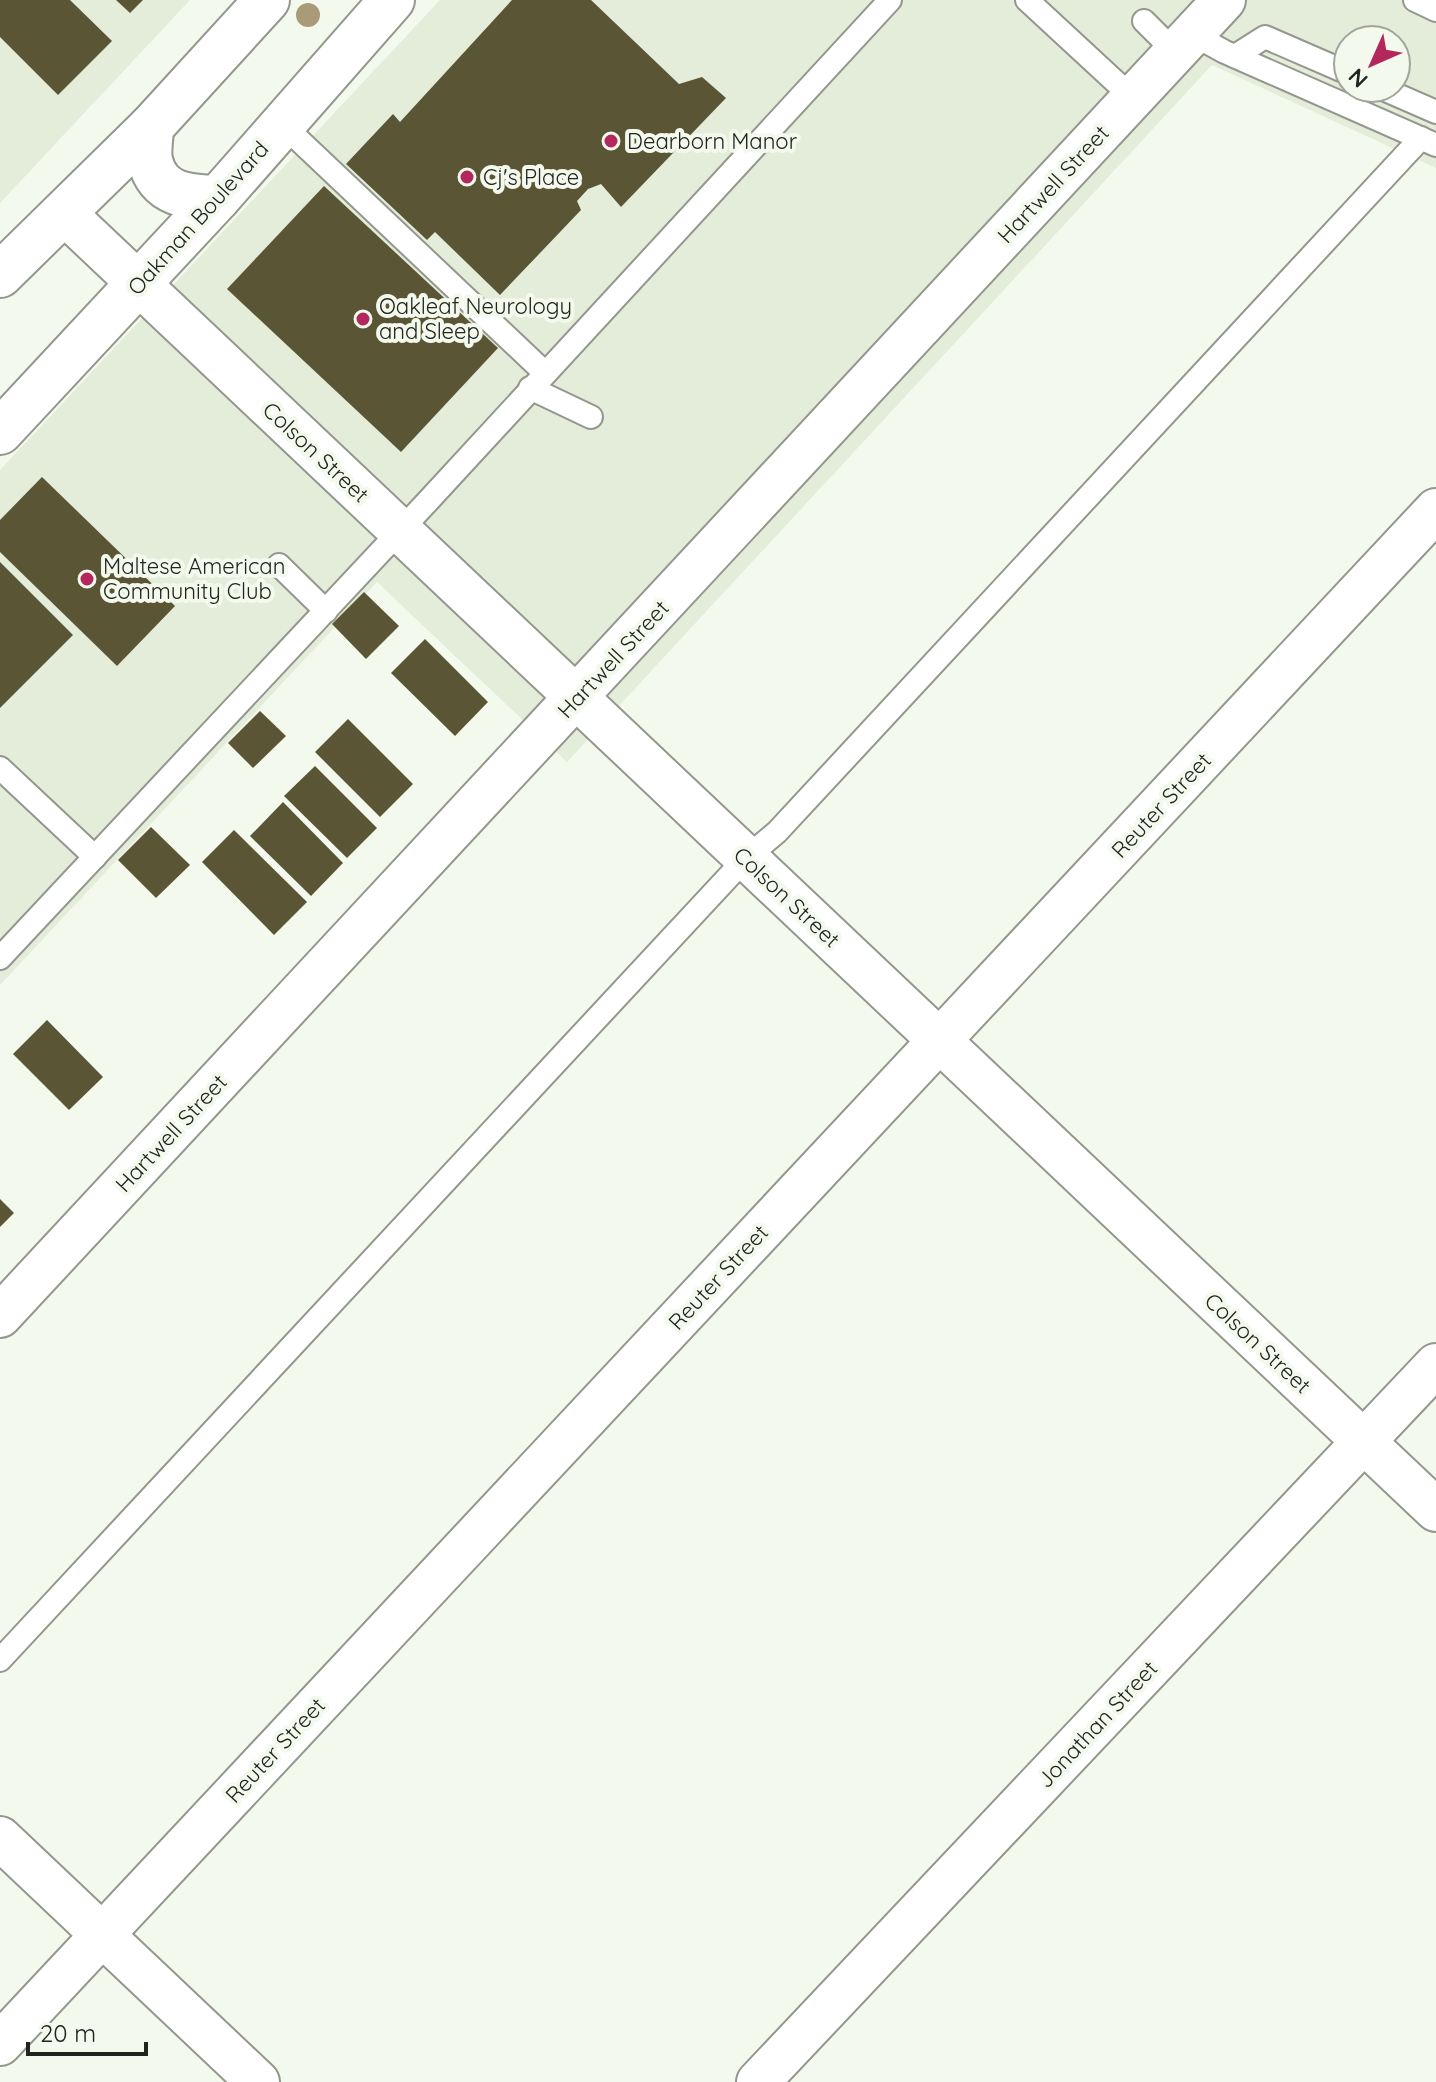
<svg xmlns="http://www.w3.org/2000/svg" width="1436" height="2082" font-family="Quicksand,sans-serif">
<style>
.built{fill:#e4ecda;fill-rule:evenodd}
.building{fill:#5a5635}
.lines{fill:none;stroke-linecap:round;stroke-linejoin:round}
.service-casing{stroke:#93978d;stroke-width:26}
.minor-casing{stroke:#93978d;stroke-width:46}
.tertiary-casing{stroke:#93978d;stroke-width:48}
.service{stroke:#fff;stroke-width:22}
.minor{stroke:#fff;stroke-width:42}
.tertiary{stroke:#fff;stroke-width:44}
.tree{fill:#aa9b78}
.poi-dot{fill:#b4275d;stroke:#f4f9ed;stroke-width:3}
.labels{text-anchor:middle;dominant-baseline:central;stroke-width:8;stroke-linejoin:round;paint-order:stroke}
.poi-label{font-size:22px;fill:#22241f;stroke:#f4f9ed;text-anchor:start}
.street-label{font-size:22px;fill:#22241f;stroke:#f4f9ed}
</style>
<rect width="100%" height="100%" fill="#f4f9ed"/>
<g class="built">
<polygon points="0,0 190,0 0,203"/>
<path d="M440 0H1436V168L1212 65 567 762 377 582 0 985V470ZM1348 40H1396V88H1348Z"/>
</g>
<g class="building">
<polygon points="0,0 70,0 112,41 58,95 0,37"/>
<polygon points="116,0 143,0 130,13"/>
<polygon points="512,0 591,0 679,84 702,77 726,98 621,207 601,184 588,189 577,201 581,210 500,295 435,232 427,240 346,164 393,114 400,122"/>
<polygon points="324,186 498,348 401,452 227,289"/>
<polygon points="42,477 175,606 117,666 0,552 0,520"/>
<polygon points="0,562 73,635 0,708"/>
<polygon points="364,592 399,626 366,659 332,624"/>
<polygon points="425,639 488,702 455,736 391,673"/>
<polygon points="260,711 286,736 253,768 228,743"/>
<polygon points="348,719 413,784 380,817 315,752"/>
<polygon points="315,766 377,828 347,858 284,796"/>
<polygon points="283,802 343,863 311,896 250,836"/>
<polygon points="151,827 190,865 156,898 118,860"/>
<polygon points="234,830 307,902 274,935 202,862"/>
<polygon points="47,1020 103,1077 69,1110 13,1054"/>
<polygon points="0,1199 14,1213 0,1227"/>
</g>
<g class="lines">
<defs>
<g id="service">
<polyline points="1027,0 1133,98"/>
<polyline points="1415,0 1436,10"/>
<polyline points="1144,21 1175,52"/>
<polyline points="1192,34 1225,52 1436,145"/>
<polyline points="1235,56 1265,37 1348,73"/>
<polyline points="1381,88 1436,112"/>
<polyline points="283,125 544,372"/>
<polyline points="530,388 591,417"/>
<polyline points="279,565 326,611"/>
<polyline points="0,768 95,857"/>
<polyline points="0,958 428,501 890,0"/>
<polyline points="0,1660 746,858 777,832 1421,138"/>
</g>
<g id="minor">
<polyline points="64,213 1436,1510"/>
<polyline points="0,1316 1224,0"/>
<polyline points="0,1838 258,2082"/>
<polyline points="0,2044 1436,510"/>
<polyline points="758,2082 1436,1365"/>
</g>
<g id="tertiary">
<path d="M151 127C151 137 148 150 150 160 158 196 189 197 218 198"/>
<polyline points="0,275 151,127 267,0"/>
<polyline points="0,432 218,198 392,0"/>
</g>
</defs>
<use href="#service" class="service-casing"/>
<use href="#minor" class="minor-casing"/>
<use href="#tertiary" class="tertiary-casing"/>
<use href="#service" class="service"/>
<use href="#minor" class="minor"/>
<use href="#tertiary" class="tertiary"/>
</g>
<circle class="tree" cx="308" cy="15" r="12"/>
<g class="poi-dot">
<circle cx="611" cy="141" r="8"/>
<circle cx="467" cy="177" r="8"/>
<circle cx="363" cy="319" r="8"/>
<circle cx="87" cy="579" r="8"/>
</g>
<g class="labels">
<g class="poi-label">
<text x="627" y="141">Dearborn Manor</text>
<text x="483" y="177">Cj's Place</text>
<text x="379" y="306">Oakleaf Neurology<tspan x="379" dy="25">and Sleep</tspan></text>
<text x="103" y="566">Maltese American<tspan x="103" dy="25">Community Club</tspan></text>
</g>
<g class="street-label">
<text transform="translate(1053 184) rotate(-47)">Hartwell Street</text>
<text transform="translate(198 218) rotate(-48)">Oakman Boulevard</text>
<text transform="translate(316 452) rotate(43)">Colson Street</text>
<text transform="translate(613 659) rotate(-47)">Hartwell Street</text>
<text transform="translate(1161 805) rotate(-47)">Reuter Street</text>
<text transform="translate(787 897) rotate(43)">Colson Street</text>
<text transform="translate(171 1133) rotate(-47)">Hartwell Street</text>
<text transform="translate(718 1277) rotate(-47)">Reuter Street</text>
<text transform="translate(1258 1343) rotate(43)">Colson Street</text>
<text transform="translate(1097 1724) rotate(-47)">Jonathan Street</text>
<text transform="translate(275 1750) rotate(-47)">Reuter Street</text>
</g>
</g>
<g transform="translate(1372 64) rotate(225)"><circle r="38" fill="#f4f9ed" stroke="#a0a49b" stroke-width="2"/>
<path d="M0-6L14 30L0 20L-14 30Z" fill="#b4275d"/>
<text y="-12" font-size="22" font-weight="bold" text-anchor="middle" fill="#22241f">N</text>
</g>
<path d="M28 2042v12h118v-12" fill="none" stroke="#22241f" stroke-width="4"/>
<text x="40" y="2042" font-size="24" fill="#22241f" stroke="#f4f9ed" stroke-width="6" paint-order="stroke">20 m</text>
</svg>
